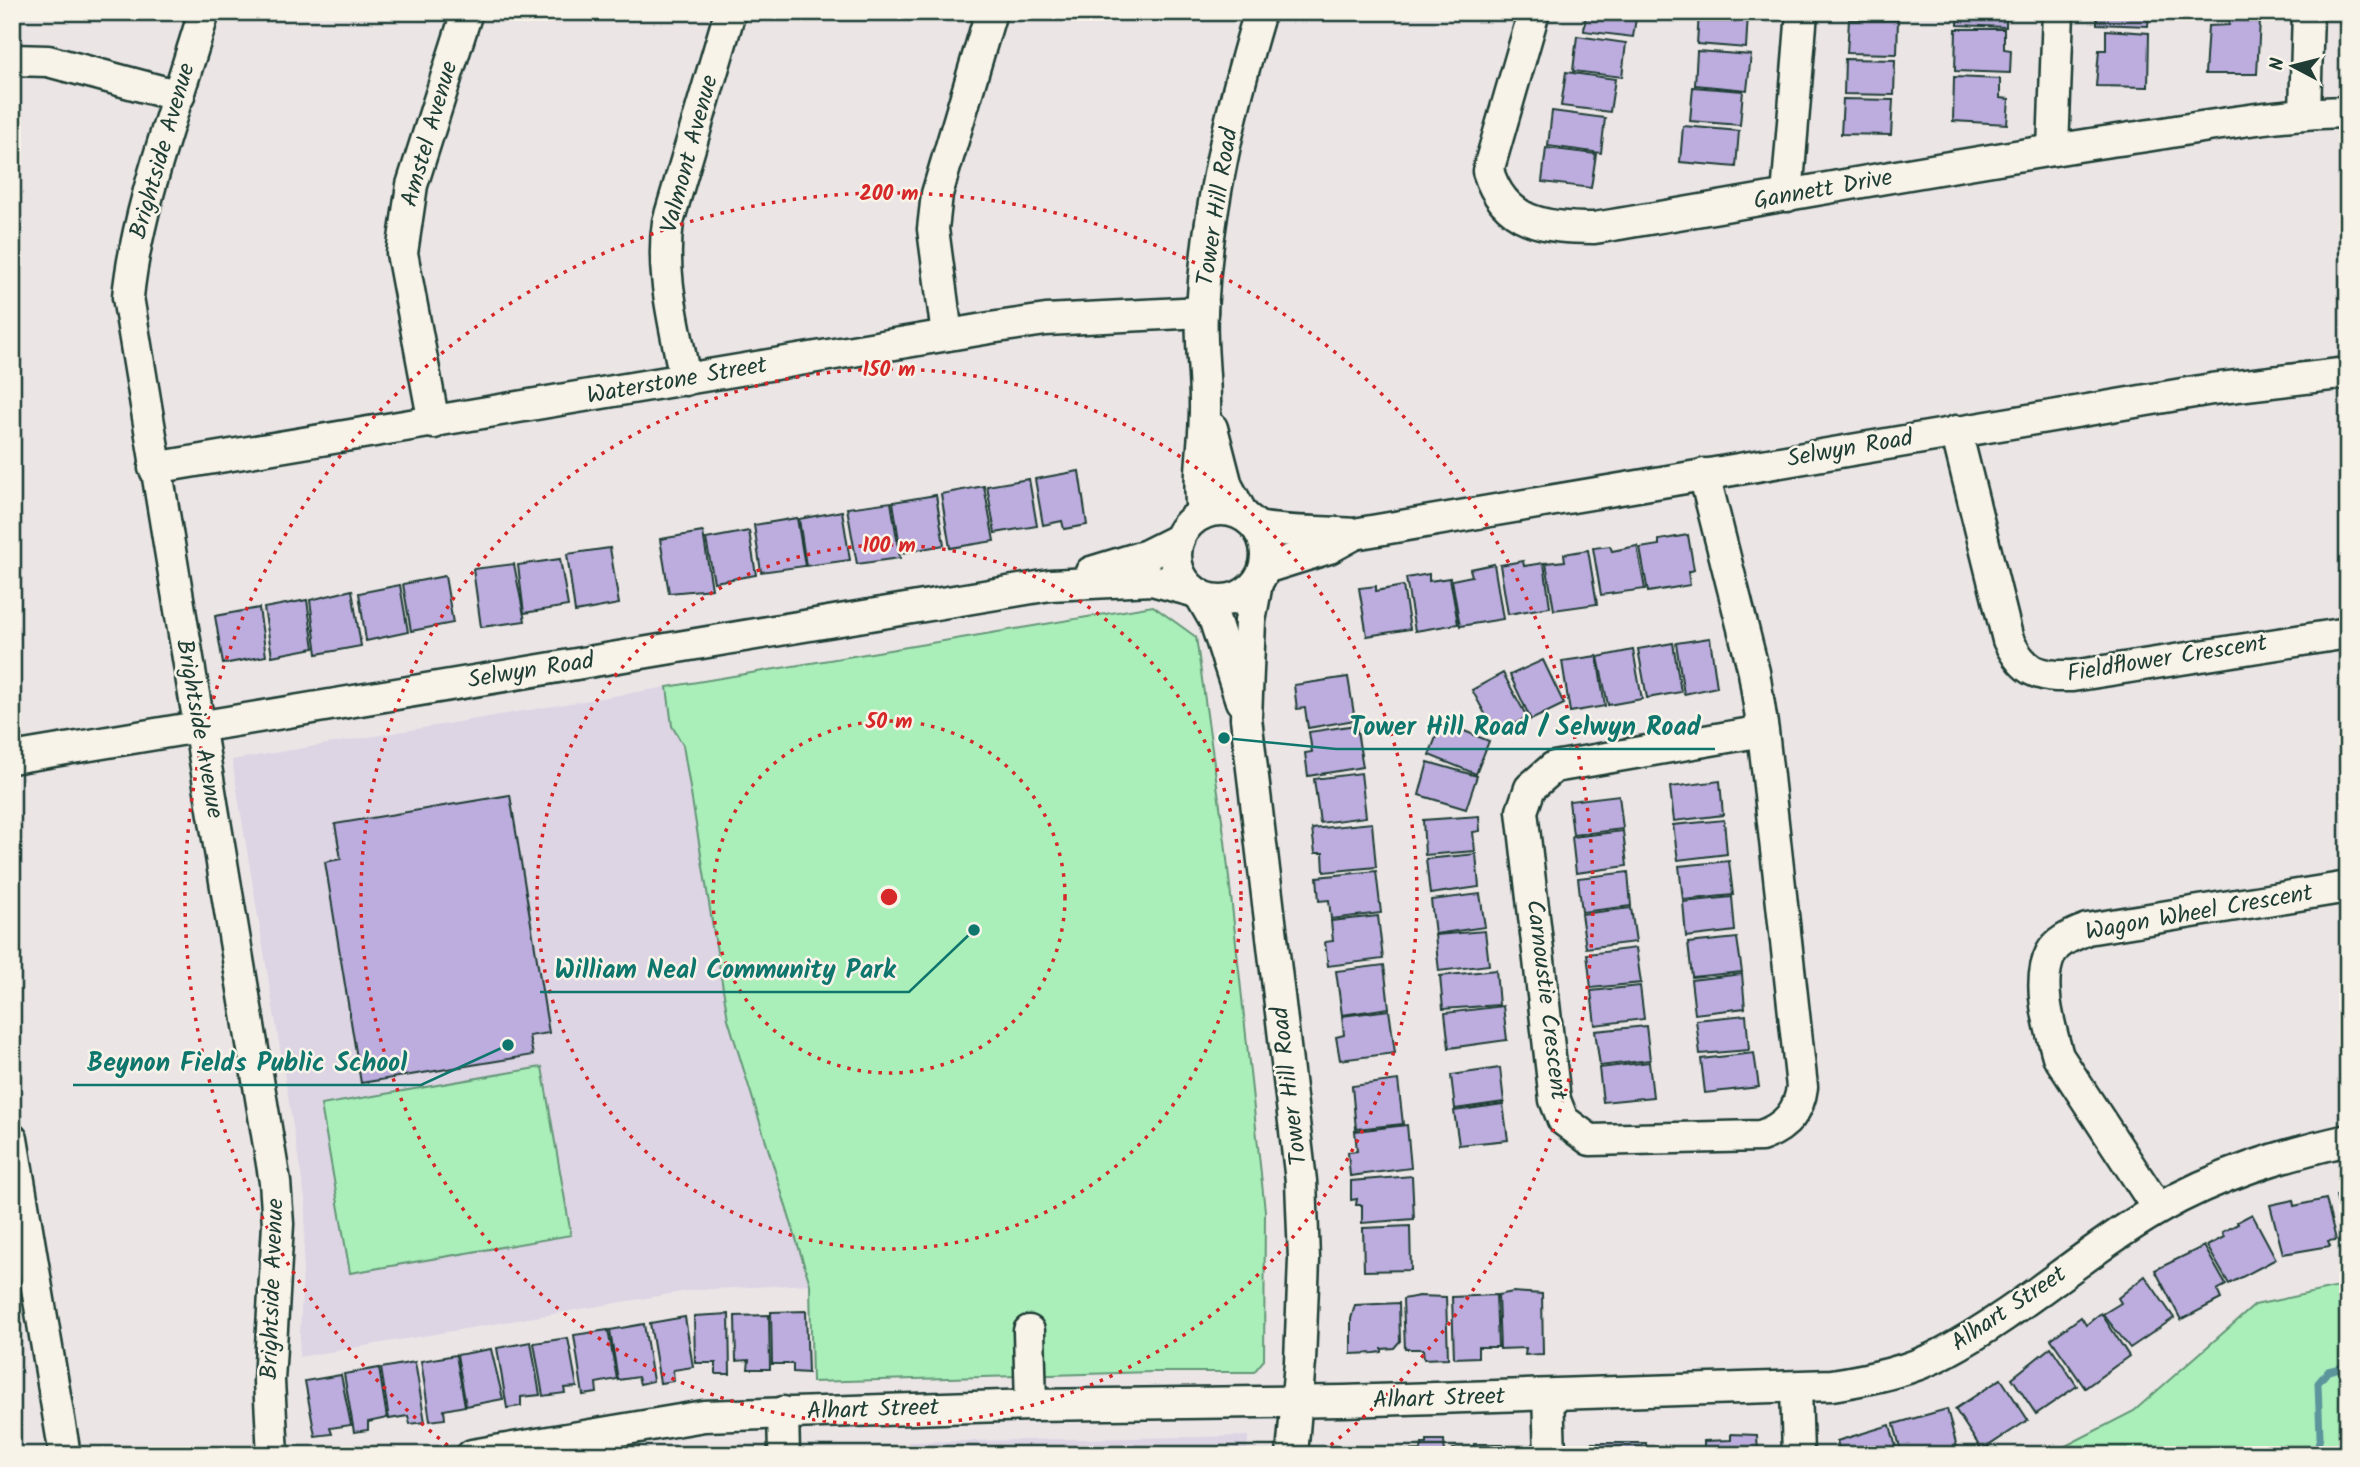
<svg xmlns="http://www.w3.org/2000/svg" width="2360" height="1467" font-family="Kalam,sans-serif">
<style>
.built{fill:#ddd4e4}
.green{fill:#aaefba;stroke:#649677;stroke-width:2}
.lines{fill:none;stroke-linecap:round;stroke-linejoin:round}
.stream{stroke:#5b969c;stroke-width:7}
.building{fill:#bcadde;stroke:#1f3d34;stroke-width:2}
.minor-casing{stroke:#1f3d34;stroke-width:35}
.minor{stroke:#f7f3e8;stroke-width:30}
.ring{fill:none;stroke:#d62828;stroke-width:3.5;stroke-dasharray:3.5 7}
.labels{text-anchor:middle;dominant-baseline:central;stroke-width:5;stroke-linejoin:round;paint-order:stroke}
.street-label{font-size:24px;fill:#1f3d34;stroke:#f7f3e8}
.centre{fill:#d62828;stroke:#f7f3e8;stroke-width:3.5}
.ring-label{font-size:21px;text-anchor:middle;font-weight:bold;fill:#d62828;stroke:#f7f3e8;stroke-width:5;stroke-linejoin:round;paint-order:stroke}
.leader{fill:none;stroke:#0f766e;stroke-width:2.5}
.callout-dot{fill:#0f766e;stroke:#f7f3e8;stroke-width:2.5}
.callout-label{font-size:26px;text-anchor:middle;font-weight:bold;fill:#0f766e;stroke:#f7f3e8;stroke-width:5;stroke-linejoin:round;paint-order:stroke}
</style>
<rect width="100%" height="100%" fill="#ebe5e6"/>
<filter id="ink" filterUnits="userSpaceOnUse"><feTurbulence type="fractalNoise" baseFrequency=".0143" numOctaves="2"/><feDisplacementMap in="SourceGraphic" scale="14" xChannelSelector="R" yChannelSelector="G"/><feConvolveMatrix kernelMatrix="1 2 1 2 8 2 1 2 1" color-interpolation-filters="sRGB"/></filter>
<g filter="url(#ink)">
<g class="built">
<polygon points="667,687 672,726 683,745 728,1019 810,1284 693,1290 299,1357 306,1204 232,760"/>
<polygon points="1248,1436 1247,1455 909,1455 908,1442"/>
</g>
<g class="green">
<polygon points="1153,606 1196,637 1225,841 1265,1211 1264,1360 1254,1372 1152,1372 812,1382 810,1284 728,1019 683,745 672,726 667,687"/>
<polygon points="542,1067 571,1235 350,1273 321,1105"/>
<polygon points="2348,1285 2348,1455 2048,1455 2134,1411 2255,1305"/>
</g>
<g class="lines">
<polyline class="stream" points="2316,1455 2320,1437 2318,1383 2328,1371 2348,1366"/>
</g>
<g class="building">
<polygon points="1586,12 1637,12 1633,37 1584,31"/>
<polygon points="1699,12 1748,14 1746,48 1697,44"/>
<polygon points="1850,12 1900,12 1899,18 1850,16"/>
<polygon points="1958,12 2006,12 2006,27 1958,25"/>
<polygon points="2097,12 2149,12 2148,26 2097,24"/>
<polygon points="2229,18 2260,20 2257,74 2205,74 2208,26 2229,25"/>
<polygon points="1849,20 1898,20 1897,54 1847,53"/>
<polygon points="1956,29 2004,29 2004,49 2011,50 2010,73 1955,71"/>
<polygon points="2106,30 2149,33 2148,87 2096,86 2099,50 2106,50"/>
<polygon points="1577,36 1626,43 1622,77 1573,71"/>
<polygon points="1697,51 1751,55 1747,90 1695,85"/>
<polygon points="1845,59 1895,60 1894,95 1844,94"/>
<polygon points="1566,72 1615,79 1610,112 1561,106"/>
<polygon points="1954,77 2000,79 2000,98 2009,99 2007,124 1953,121"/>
<polygon points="1693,87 1743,91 1740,125 1690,121"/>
<polygon points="1843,99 1893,100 1891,135 1841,134"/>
<polygon points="1552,111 1605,118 1601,153 1548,146"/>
<polygon points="1683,126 1739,131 1736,167 1680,162"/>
<polygon points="1546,148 1596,154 1591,188 1542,182"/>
<polygon points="1079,471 1087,525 1064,529 1062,521 1043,525 1035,479"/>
<polygon points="1029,479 1037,526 995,533 987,486"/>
<polygon points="984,486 994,541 950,548 941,494"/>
<polygon points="936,495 944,545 901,553 893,502"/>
<polygon points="891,502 900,558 857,564 847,508"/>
<polygon points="842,511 850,560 806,566 799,519"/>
<polygon points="797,518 805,566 761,572 754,525"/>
<polygon points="749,531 756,575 714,582 706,539"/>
<polygon points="703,532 712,589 669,593 660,539"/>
<polygon points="1688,535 1694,570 1688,572 1690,585 1648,592 1640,548 1659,545 1659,540"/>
<polygon points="1610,546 1612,551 1637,546 1645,589 1601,595 1593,548"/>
<polygon points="610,548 619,604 575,612 567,554"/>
<polygon points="1588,550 1597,604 1554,610 1546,563 1565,561 1564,554"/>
<polygon points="560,559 568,606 524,613 518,565"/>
<polygon points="1523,561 1524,566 1544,563 1550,607 1508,614 1500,565"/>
<polygon points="514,564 525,621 481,627 473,569"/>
<polygon points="1494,564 1503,619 1460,626 1452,580 1472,576 1470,569"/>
<polygon points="1429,574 1429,581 1450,578 1458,624 1415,631 1406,578"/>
<polygon points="445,576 453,623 411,631 403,584"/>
<polygon points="400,585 408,632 366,641 359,593"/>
<polygon points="1376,586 1376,591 1403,586 1410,629 1367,636 1359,588"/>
<polygon points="352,590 361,646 317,654 310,600"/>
<polygon points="307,600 314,648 272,656 264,608"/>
<polygon points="259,608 266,656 223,664 215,616"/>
<polygon points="1710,638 1717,687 1684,694 1676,643"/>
<polygon points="1673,643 1681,692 1647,698 1638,649"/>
<polygon points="1633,650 1642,699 1608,705 1598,657"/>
<polygon points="1597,656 1605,706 1570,712 1562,661"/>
<polygon points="1543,660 1564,704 1531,720 1510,675"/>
<polygon points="1503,673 1527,717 1496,734 1472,690"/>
<polygon points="1348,677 1355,720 1308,728 1305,708 1297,709 1294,685"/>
<polygon points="1442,722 1489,741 1476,774 1429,755"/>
<polygon points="1356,725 1363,767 1308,776 1305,753 1312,752 1309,732"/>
<polygon points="1428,762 1477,776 1466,809 1419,795"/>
<polygon points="1361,773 1366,817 1320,823 1314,779"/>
<polygon points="1720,781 1723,815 1674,821 1670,787"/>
<polygon points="510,795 549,1033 529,1036 533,1055 361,1083 325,862 341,859 335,824"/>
<polygon points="1619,795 1623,829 1573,835 1569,801"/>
<polygon points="1479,816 1480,831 1473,832 1475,851 1425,855 1423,820"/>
<polygon points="1724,820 1727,854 1678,860 1673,825"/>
<polygon points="1372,823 1376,867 1324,872 1323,853 1315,853 1312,829"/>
<polygon points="1623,831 1627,866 1576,873 1572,837"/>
<polygon points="1476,854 1479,887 1430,894 1426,859"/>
<polygon points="1729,861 1733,895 1683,900 1679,866"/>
<polygon points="1376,871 1381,913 1331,919 1329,900 1319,901 1317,877"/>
<polygon points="1628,872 1631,906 1582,912 1578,878"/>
<polygon points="1480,894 1485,927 1435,934 1431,900"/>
<polygon points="1732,897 1735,931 1686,937 1683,902"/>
<polygon points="1631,908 1636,942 1586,948 1581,914"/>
<polygon points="1378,916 1383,959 1328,966 1325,942 1333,941 1331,921"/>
<polygon points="1485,931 1489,965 1439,971 1435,935"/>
<polygon points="1737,938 1742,972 1692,977 1688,943"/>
<polygon points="1636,948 1641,983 1591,988 1587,954"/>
<polygon points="1384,965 1389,1008 1342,1015 1336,971"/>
<polygon points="1496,970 1499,1005 1443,1009 1440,976"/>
<polygon points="1742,974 1745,1008 1695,1014 1691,980"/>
<polygon points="1640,986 1644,1019 1595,1025 1591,991"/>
<polygon points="1503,1006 1507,1040 1449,1048 1445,1013"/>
<polygon points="1389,1010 1395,1053 1340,1060 1336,1037 1344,1035 1342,1016"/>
<polygon points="1746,1015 1749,1050 1700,1054 1696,1020"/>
<polygon points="1646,1026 1650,1060 1600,1066 1595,1031"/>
<polygon points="1754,1053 1759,1087 1705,1093 1701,1059"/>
<polygon points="1649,1062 1653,1097 1603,1102 1599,1068"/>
<polygon points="1500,1068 1504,1102 1455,1109 1451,1075"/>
<polygon points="1398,1080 1403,1124 1356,1129 1352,1086"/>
<polygon points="1503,1104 1508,1140 1459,1145 1454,1111"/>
<polygon points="1407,1125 1411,1168 1350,1176 1348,1152 1357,1151 1355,1131"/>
<polygon points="1412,1176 1414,1219 1362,1223 1362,1205 1356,1205 1357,1199 1351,1200 1351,1181"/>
<polygon points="2348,1193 2348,1241 2346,1241 2336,1195"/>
<polygon points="2326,1199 2336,1240 2328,1241 2330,1246 2283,1254 2270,1205 2293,1200 2294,1206"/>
<polygon points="2252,1214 2276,1259 2229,1284 2207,1246 2224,1237 2222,1232 2238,1224 2237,1222"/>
<polygon points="1410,1226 1411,1270 1364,1271 1363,1228"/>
<polygon points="2204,1246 2226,1285 2217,1290 2221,1299 2181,1320 2155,1270"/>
<polygon points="2145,1276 2174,1318 2130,1348 2103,1314 2121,1303 2118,1298"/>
<polygon points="1513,1292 1542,1294 1543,1354 1525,1355 1526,1348 1500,1349 1498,1295"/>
<polygon points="1496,1295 1498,1347 1478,1347 1478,1357 1454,1358 1452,1297"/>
<polygon points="1419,1296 1446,1297 1448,1358 1424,1359 1423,1349 1405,1349 1403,1299"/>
<polygon points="1399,1303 1400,1341 1394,1348 1382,1349 1382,1352 1375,1353 1351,1354 1351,1319 1355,1305"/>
<polygon points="806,1311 808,1373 793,1372 793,1364 772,1364 771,1312"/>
<polygon points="2101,1313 2129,1356 2085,1388 2051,1339 2081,1317 2086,1325"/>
<polygon points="729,1314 730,1374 716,1374 716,1363 695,1363 694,1316"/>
<polygon points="769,1315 770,1369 748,1369 749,1360 736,1361 735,1316"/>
<polygon points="685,1317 693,1367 673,1370 674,1381 660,1383 650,1323"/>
<polygon points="644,1324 653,1381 640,1384 638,1377 618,1380 610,1330"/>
<polygon points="608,1330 617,1379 596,1383 597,1393 583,1395 574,1335"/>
<polygon points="568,1338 577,1387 564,1388 565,1393 543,1396 534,1343"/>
<polygon points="531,1342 540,1395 521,1397 521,1406 507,1408 497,1348"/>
<polygon points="2051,1347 2077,1386 2036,1414 2012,1378"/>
<polygon points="491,1349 503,1399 466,1406 457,1355"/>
<polygon points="456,1355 465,1406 444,1410 445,1419 430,1421 421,1361"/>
<polygon points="415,1362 425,1422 410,1424 408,1416 389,1419 381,1368"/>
<polygon points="379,1368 387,1418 368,1422 368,1430 354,1432 344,1374"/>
<polygon points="341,1375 351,1425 330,1428 332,1434 315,1436 305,1381"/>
<polygon points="2001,1379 2028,1420 1982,1450 1955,1409"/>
<polygon points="1947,1409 1959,1455 1902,1455 1894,1424"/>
<polygon points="1890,1425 1898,1455 1841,1455 1837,1441"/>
<polygon points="1731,1434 1757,1435 1758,1455 1704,1455 1704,1441 1731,1440"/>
<polygon points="1427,1440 1444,1440 1445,1455 1402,1455 1402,1451 1421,1450 1422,1444 1427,1444"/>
<polygon points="1592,1443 1646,1443 1647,1455 1592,1455"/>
<polygon points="1474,1444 1503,1444 1503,1455 1452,1455 1453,1449 1473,1448"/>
<polygon points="1354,1447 1377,1448 1377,1453 1397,1452 1397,1455 1354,1455"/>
<polygon points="1029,1450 1029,1455 925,1455 924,1453"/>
</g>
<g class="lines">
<defs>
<g id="minor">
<path d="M204 12C178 101 137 206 128 297L275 1182 278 1224 269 1381 273 1455"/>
<path d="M1534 12 1488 171C1504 223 1544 228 1594 228 1766 200 1938 167 2111 141 2190 130 2269 113 2348 112"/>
<polyline points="12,60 48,61 179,96"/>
<polyline points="2305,112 2308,12"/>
<polyline points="2053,150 2058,12"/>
<polyline points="1787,196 1802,12"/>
<polyline points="947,335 933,229 937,194 991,12"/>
<path d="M685 380C676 327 660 276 668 222L730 12"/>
<polyline points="434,423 402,253 412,185 467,12"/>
<polyline points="1212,428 1227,486 1243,515"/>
<path d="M1956 431 2008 640C2024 672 2037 677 2072 676L2348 633"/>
<polyline points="154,468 990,328 1046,320 1202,312"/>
<path d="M1704 474 1754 672 1763 731 1802 1087C1799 1112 1786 1127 1761 1136L1590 1140 1563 1120 1555 1100 1522 811 1530 788 1554 767 1763 731"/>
<circle cx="1221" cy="555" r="45"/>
<path d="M1202 514C1197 476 1206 439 1205 402 1205 372 1200 341 1202 311 1207 209 1231 109 1260 12"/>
<path d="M1257 527C1289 533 1321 531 1354 534L2212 389 2348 373"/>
<polyline points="1265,568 1329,548 1351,536"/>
<polyline points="1091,572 1147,555 1179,539"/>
<polyline points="1257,583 1250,621 1246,718 1301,1181 1304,1259 1300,1362 1292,1455"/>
<polyline points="1200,595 1215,621 1241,701"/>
<polyline points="12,758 1050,585 1152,580 1193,591"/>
<polyline points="12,1139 65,1455"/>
<path d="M2158 1209 2058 1056C2050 1027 2036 982 2051 953 2058 940 2074 935 2087 929L2348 887"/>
<polyline points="1029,1331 1031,1405"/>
<polyline points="1796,1387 1798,1455"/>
<polyline points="1548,1395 1550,1455"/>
<polyline points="783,1412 784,1455"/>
<path d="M472 1455 704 1416 1031 1405 1344 1401 1832 1385C1870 1379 1911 1371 1945 1352 2020 1312 2084 1252 2158 1209 2217 1175 2281 1155 2348 1140"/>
</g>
</defs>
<use href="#minor" class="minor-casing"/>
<use href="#minor" class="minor"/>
</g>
</g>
<g class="ring">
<circle cx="889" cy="897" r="176"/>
<circle cx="889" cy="897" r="352"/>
<circle cx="889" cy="897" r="528"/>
<path d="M456 1452A704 704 0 1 1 1322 1452"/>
</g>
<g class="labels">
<g class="street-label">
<text transform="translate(430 134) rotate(-74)">Amstel Avenue</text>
<text transform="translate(163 151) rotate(-74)">Brightside Avenue</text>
<text transform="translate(690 154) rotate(-75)">Valmont Avenue</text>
<text transform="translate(1823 190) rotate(-10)">Gannett Drive</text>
<text transform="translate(1218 207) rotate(-81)">Tower Hill Road</text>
<text transform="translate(677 381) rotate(-10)">Waterstone Street</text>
<text transform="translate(1850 449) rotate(-10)">Selwyn Road</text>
<text transform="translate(2167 659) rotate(-9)">Fieldflower Crescent</text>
<text transform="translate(531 671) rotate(-9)">Selwyn Road</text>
<text transform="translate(199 729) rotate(80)">Brightside Avenue</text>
<text transform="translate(2199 913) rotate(-10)">Wagon Wheel Crescent</text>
<text transform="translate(1546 1000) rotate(83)">Carnoustie Crescent</text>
<text transform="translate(1290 1086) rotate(-97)">Tower Hill Road</text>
<text transform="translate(273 1289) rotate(-88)">Brightside Avenue</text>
<text transform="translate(2009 1309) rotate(-34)">Alhart Street</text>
<text transform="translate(1439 1399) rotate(-2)">Alhart Street</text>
<text transform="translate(873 1410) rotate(-2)">Alhart Street</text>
</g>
</g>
<circle cx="889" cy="897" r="10" class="centre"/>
<g class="ring-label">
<text x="889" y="200">200 m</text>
<text x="889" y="376">150 m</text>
<text x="889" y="552">100 m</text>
<text x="889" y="728">50 m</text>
</g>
<path class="leader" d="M1224 738L1336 749H1715M974 930L909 992H540M508 1045L421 1085H73"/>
<g class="callout-dot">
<circle cx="1224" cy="738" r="7"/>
<circle cx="974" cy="930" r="7"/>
<circle cx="508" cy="1045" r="7"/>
</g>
<g class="callout-label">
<text x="1525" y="735">Tower Hill Road / Selwyn Road</text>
<text x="725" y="978">William Neal Community Park</text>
<text x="247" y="1071">Beynon Fields Public School</text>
</g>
<rect width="2360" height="1467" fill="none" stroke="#f7f3e8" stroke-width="42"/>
<rect x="21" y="21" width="2318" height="1425" fill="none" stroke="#1f3d34" stroke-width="2.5" filter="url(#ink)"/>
<g transform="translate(2293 66) rotate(277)" stroke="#f7f3e8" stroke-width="5" paint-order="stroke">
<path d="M0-5L12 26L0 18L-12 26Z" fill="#1f3d34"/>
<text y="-10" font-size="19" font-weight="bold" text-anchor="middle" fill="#1f3d34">N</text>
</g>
</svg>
